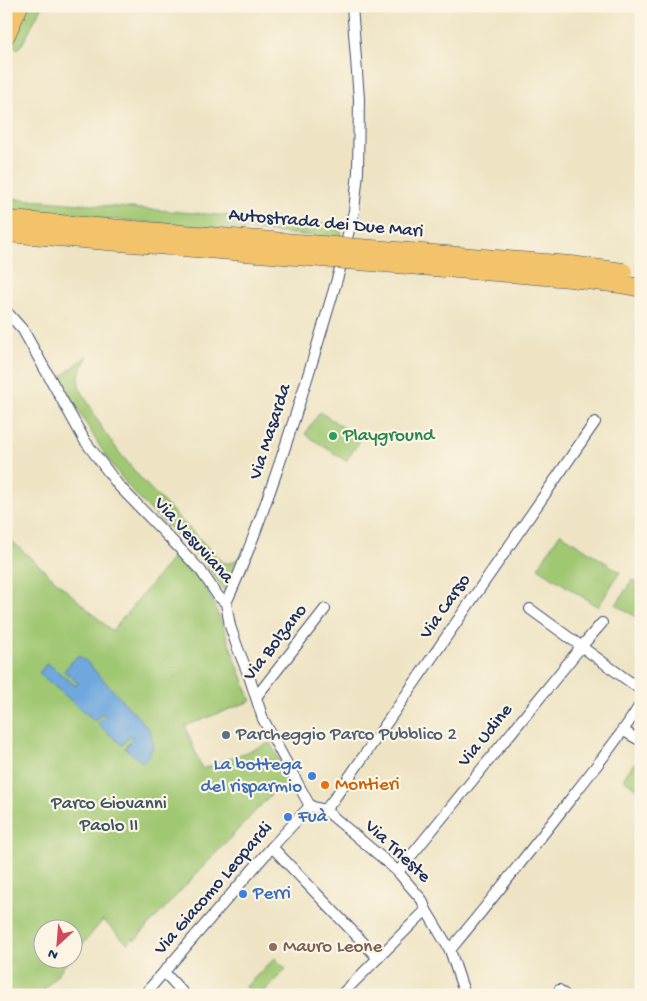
<svg xmlns="http://www.w3.org/2000/svg" width="647" height="1001" font-family="'Gochi Hand',sans-serif">
<style>
.green{fill:#a0c772;stroke:#5e7b68}
.water{fill:#6fa8de;stroke:#456c9e}
.lines{fill:none;stroke-linecap:round;stroke-linejoin:round}
.street-casing{stroke:#3b4a6d;stroke-width:12}
.highway-casing{stroke:#3b4a6d;stroke-width:19}
.street{stroke:#fff;stroke-width:10}
.highway{stroke:#f2c36a;stroke-width:18}
.highway-bridge-casing{stroke:#3b4a6d;stroke-width:19;stroke-linecap:butt}
.highway-bridge{stroke:#f2c36a;stroke-width:18}
.leisure-dot{fill:#2e9e5b;stroke:#fcf5e5;stroke-width:2}
.service-dot{fill:#5c6f8a;stroke:#fcf5e5;stroke-width:2}
.shop-dot{fill:#3f7fe0;stroke:#fcf5e5;stroke-width:2}
.food-dot{fill:#e8710a;stroke:#fcf5e5;stroke-width:2}
.education-dot{fill:#8d6e63;stroke:#fcf5e5;stroke-width:2}
.labels{text-anchor:middle;dominant-baseline:central;stroke-width:4.5;stroke-linejoin:round;paint-order:stroke}
.street-label{font-size:19px;fill:#1b2f5e;stroke:#fcf5e5}
.leisure-label{font-size:19px;fill:#27864d;stroke:#fcf5e5;text-anchor:start}
.service-label{font-size:19px;fill:#4e5e75;stroke:#fcf5e5;text-anchor:start}
.shop-label{font-size:19px;fill:#366cbe;stroke:#fcf5e5;text-anchor:start}
.food-label{font-size:19px;fill:#c56008;stroke:#fcf5e5;text-anchor:start}
.park-label{font-size:19px;fill:#3c5563;stroke:#fcf5e5}
.education-label{font-size:19px;fill:#785e54;stroke:#fcf5e5;text-anchor:start}
</style>
<rect width="100%" height="100%" fill="#fcf5e5"/>
<filter id="ink" filterUnits="userSpaceOnUse"><feTurbulence type="fractalNoise" baseFrequency=".02" numOctaves="2"/><feDisplacementMap in="SourceGraphic" scale="10" xChannelSelector="R" yChannelSelector="G"/><feConvolveMatrix kernelMatrix="1 2 1 2 8 2 1 2 1" color-interpolation-filters="sRGB"/></filter>
<filter id="wash" filterUnits="userSpaceOnUse"><feTurbulence type="fractalNoise" baseFrequency=".0096" numOctaves="4" result="noise"/><feDisplacementMap in="SourceGraphic" scale="20" xChannelSelector="R" yChannelSelector="G"/><feGaussianBlur stdDeviation="1.12" result="paint"/><feColorMatrix in="noise" values="0 0 0 0 0 0 0 0 0 0 0 0 0 0 0 0 0 1.4 0 .05"/><feComposite in="paint" operator="in"/></filter>
<g filter="url(#wash)">
<rect width="100%" height="100%" fill="#eee4c4"/>
<g class="green">
<polygon points="24,6 42,6 23,43 18,49 11,45 9,40"/>
<polygon points="6,198 343,225 340,238 6,211"/>
<path d="M88 355C83 365 77 374 79 386L103 430 119 452 143 481 222 562C230 565 234 561 240 557L226 591 223 590C202 552 164 526 135 494 105 460 83 418 60 378Z"/>
<polygon points="320,412 361,439 346,461 305,434"/>
<polygon points="560,533 620,572 598,607 538,568"/>
<polygon points="6,536 112,631 176,554 193,571 208,591 221,621 251,701 185,726 202,769 270,743 290,779 283,786 280,785 200,870 135,940 133,938 128,944 103,920 73,956 72,928 42,928 42,958 70,959 40,995 6,995 6,661 11,656 6,651"/>
<polygon points="632,580 641,585 641,620 616,605"/>
<polygon points="634,763 641,768 641,791 623,779"/>
<polygon points="275,958 286,969 261,995 254,995 246,986"/>
</g>
<polygon class="water" points="79,656 87,662 120,698 149,729 153,741 153,746 150,754 143,763 125,748 133,738 130,736 122,745 98,724 105,716 102,713 95,721 39,673 47,663 76,686 78,683 64,671 76,657"/>
</g>
<g filter="url(#ink)">
<g class="lines">
<defs>
<g id="street">
<polyline points="347,238 354,211 358,172 359,99 352,6"/>
<polyline points="6,311 23,330 85,441 118,485 185,554 201,571 218,596 226,603 230,626 238,649 249,676 263,719 279,749 310,806"/>
<path d="M226 603C247 558 263 511 279 465 301 400 321 334 340 269"/>
<polyline points="530,609 641,690"/>
<polyline points="256,697 325,609"/>
<polyline points="622,730 641,741"/>
<polyline points="310,806 325,810 386,861 398,872 422,900 426,910 450,950 465,995"/>
<polyline points="325,810 334,799 595,422"/>
<polyline points="272,847 378,958"/>
<polyline points="398,872 581,647 602,623"/>
<path d="M450 950C493 898 535 845 576 792 598 763 623 734 641 703"/>
<polyline points="164,972 185,995"/>
<polyline points="559,990 565,995"/>
<polyline points="144,995 272,847 310,806"/>
<polyline points="341,995 426,910"/>
</g>
<polyline id="highway" points="6,35 19,6"/>
</defs>
<use href="#street" class="street-casing"/>
<use href="#highway" class="highway-casing"/>
<use href="#street" class="street"/>
<use href="#highway" class="highway"/>
<defs>
<g id="highway-bridge">
<polyline points="10,220 571,265 623,272"/>
<polyline points="6,233 570,278 620,284 641,288"/>
</g>
</defs>
<use href="#highway-bridge" class="highway-bridge-casing"/>
<use href="#highway-bridge" class="highway-bridge"/>
</g>
</g>
<circle class="leisure-dot" cx="333" cy="436" r="5"/>
<circle class="service-dot" cx="226" cy="735" r="5"/>
<g class="shop-dot">
<circle cx="312" cy="776" r="5"/>
<circle cx="288" cy="817" r="5"/>
<circle cx="243" cy="894" r="5"/>
</g>
<circle class="food-dot" cx="325" cy="785" r="5"/>
<circle class="education-dot" cx="273" cy="947" r="5"/>
<g class="labels">
<g class="street-label">
<text transform="translate(326 224) rotate(5)">Autostrada dei Due Mari</text>
<text transform="translate(271 432) rotate(-72)">Via Masarda</text>
<text transform="translate(193 541) rotate(48)">Via Vesuviana</text>
<text transform="translate(446 607) rotate(-55)">Via Carso</text>
<text transform="translate(276 643) rotate(-52)">Via Bolzano</text>
<text transform="translate(486 736) rotate(-51)">Via Udine</text>
<text transform="translate(397 852) rotate(43)">Via Trieste</text>
<text transform="translate(214 889) rotate(-49)">Via Giacomo Leopardi</text>
</g>
<g class="leisure-label">
<text x="343" y="436">Playground</text>
</g>
<g class="service-label">
<text x="236" y="735">Parcheggio Parco Pubblico 2</text>
</g>
<g class="shop-label">
<text x="302" y="765" text-anchor="end">La bottega<tspan x="302" dy="22">del risparmio</tspan></text>
<text x="298" y="817">Fuà</text>
<text x="253" y="894">Perri</text>
</g>
<g class="food-label">
<text x="335" y="785">Montieri</text>
</g>
<g class="park-label">
<text x="109" y="804">Parco Giovanni<tspan x="109" dy="22">Paolo II</tspan></text>
</g>
<g class="education-label">
<text x="283" y="947">Mauro Leone</text>
</g>
</g>
<rect width="647" height="1001" fill="none" stroke="#fcf5e5" stroke-width="25"/>
<g transform="translate(58 944) rotate(206)"><circle r="24" fill="#fcf5e5" stroke="#a2a6af"/>
<path d="M0-4L9 19L0 12L-9 19Z" fill="#d1495b"/>
<text y="-8" font-size="14" font-weight="bold" text-anchor="middle" fill="#1b2f5e">N</text>
</g>
</svg>
